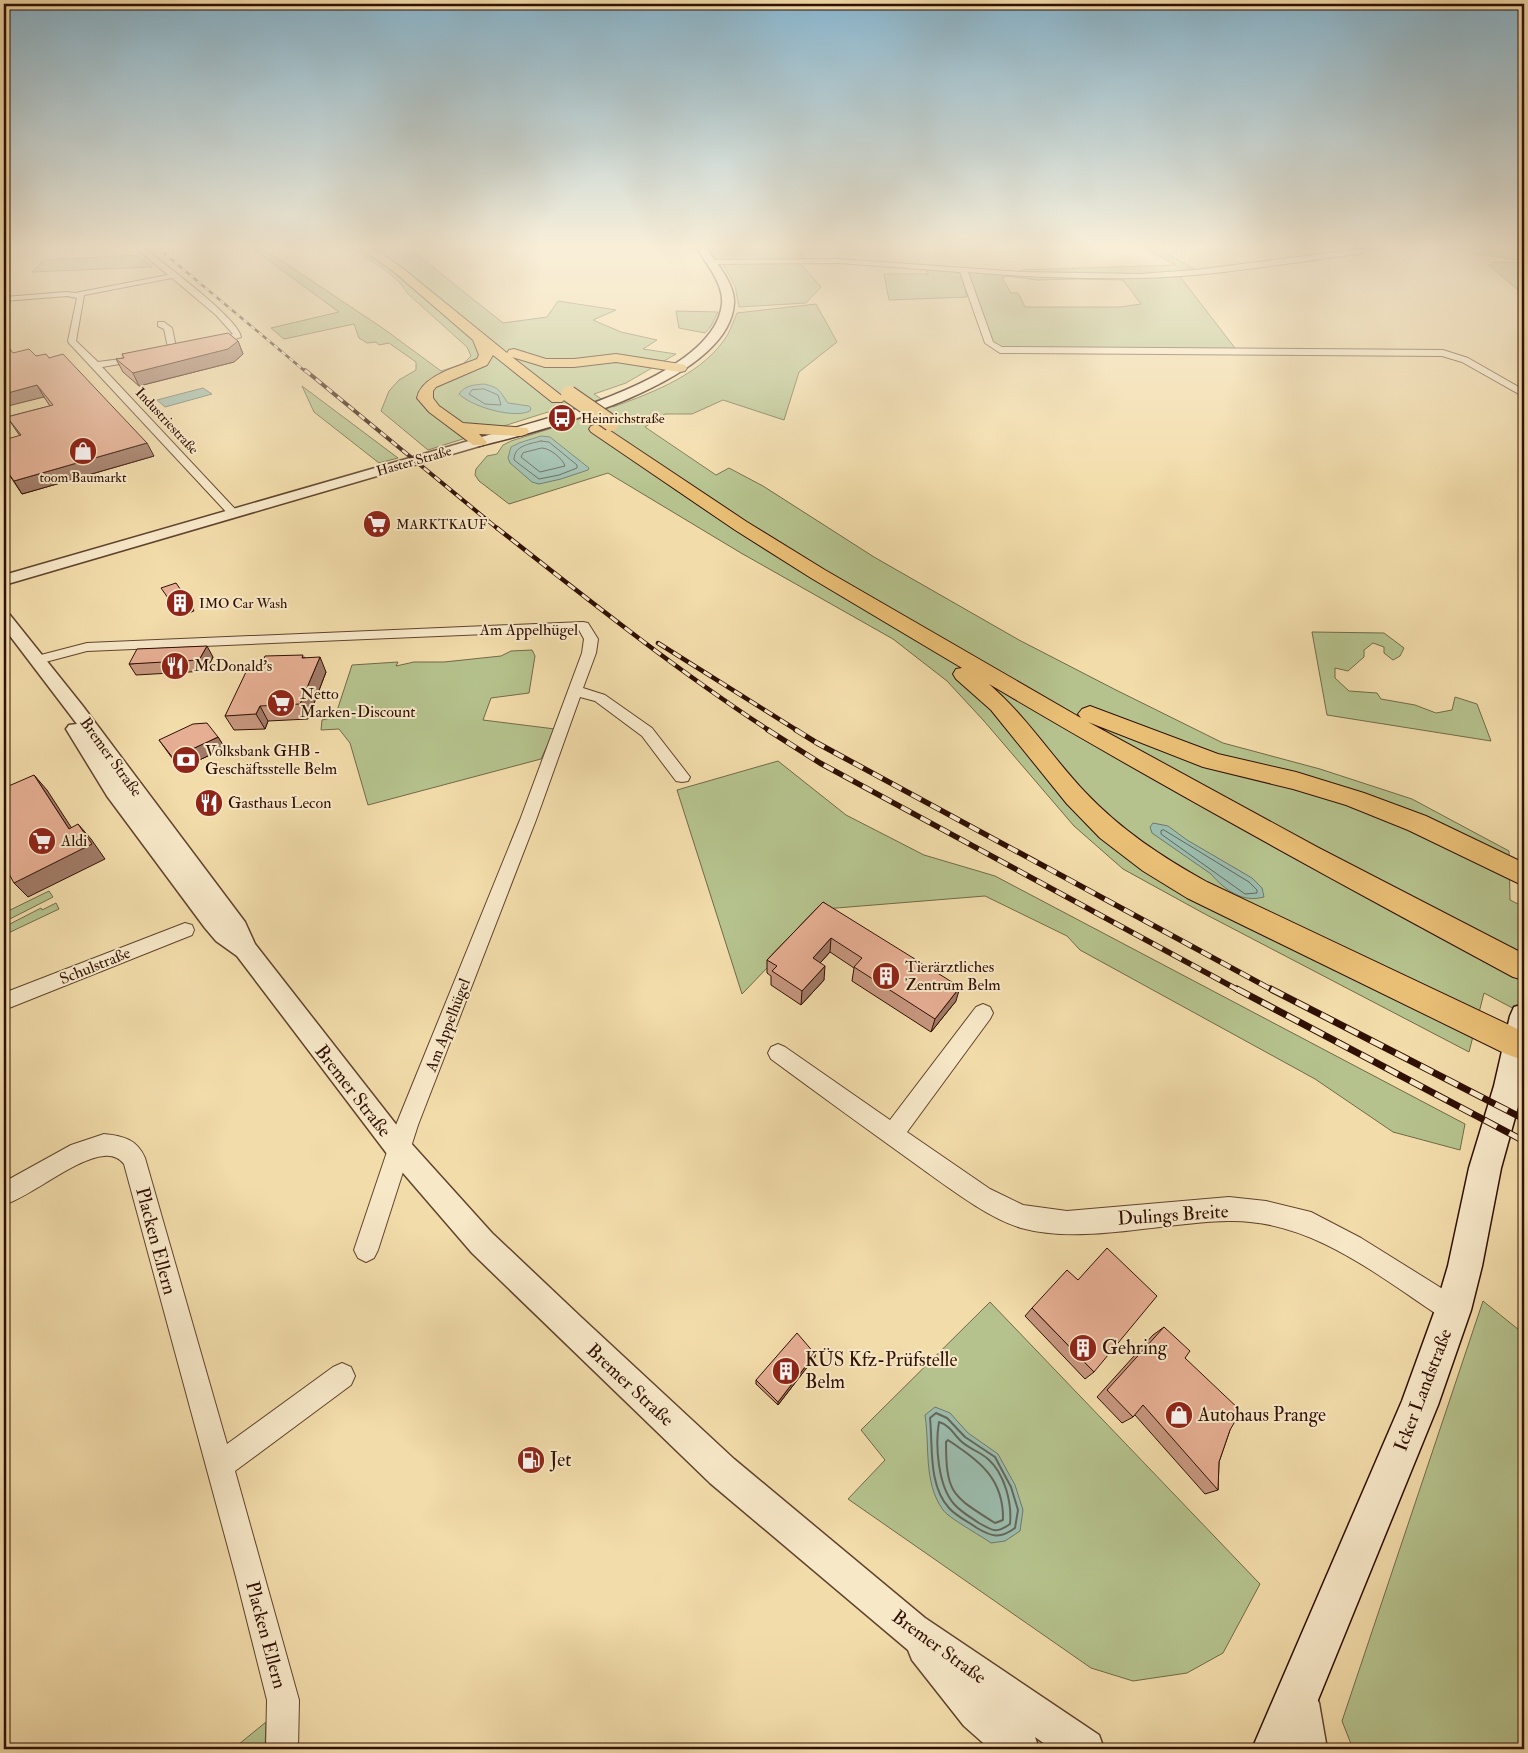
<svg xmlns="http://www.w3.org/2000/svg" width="1528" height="1753" font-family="'IM FELL Double Pica',serif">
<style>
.green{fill:#b5c28d;stroke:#726948;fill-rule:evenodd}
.water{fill:#9bbbac;stroke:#707768}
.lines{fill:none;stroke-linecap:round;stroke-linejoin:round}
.shore-far1{stroke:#666658;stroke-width:1}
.shore{stroke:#666658;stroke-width:2}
.minor-casing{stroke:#60432d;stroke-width:2}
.tertiary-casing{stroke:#60432d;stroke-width:3}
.secondary-casing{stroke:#301003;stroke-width:3}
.trunk-casing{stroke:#301003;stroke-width:2}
.minor{fill:#f7e8c8;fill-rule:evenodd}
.tertiary{fill:#f7e8c8;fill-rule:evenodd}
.secondary{fill:#f7e8c8;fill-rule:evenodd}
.trunk{fill:#e9be75;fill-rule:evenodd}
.rail-far4-casing{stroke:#301003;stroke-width:2.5}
.rail-far3-casing{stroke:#301003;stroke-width:4}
.rail-far2-casing{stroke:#301003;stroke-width:4.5}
.rail-far1-casing{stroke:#301003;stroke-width:5.5}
.rail-casing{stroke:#301003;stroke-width:7}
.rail-far4{stroke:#f7e8c8;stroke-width:2;stroke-dasharray:5;stroke-linecap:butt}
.rail-far3{stroke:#f7e8c8;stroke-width:2.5;stroke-dasharray:7;stroke-linecap:butt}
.rail-far2{stroke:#f7e8c8;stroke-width:3;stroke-dasharray:9;stroke-linecap:butt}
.rail-far1{stroke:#f7e8c8;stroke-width:4;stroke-dasharray:11;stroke-linecap:butt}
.rail{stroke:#f7e8c8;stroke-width:5;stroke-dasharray:14;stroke-linecap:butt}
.trunk-bridge-casing{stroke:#301003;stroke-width:18;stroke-linecap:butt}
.trunk-bridge{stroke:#e9be75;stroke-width:16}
.wall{fill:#c6967e;stroke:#301003}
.shaded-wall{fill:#a17a67;stroke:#301003}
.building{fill:#e6ae93;stroke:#301003}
.labels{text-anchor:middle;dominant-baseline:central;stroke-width:4;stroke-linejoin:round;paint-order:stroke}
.far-poi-label{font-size:14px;fill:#301003;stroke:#f7e8c8;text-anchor:start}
.far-street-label{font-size:14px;fill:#301003;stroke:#f7e8c8}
.street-label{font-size:16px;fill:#301003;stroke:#f7e8c8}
.poi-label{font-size:16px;fill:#301003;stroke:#f7e8c8;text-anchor:start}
.near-street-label{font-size:19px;fill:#301003;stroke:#f7e8c8}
.near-poi-label{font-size:19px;fill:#301003;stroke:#f7e8c8;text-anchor:start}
</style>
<rect width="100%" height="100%" fill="#f2dcaa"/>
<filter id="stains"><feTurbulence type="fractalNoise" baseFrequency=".004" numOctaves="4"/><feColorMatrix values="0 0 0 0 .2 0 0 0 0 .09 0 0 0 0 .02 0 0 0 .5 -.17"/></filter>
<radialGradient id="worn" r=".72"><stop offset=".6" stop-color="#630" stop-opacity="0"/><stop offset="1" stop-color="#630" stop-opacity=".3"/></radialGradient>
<g class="green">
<path d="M253 249H264L384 329 441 371 463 364 471 356 467 347 407 293C399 276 368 259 352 249H410L503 323 547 317 558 301 616 310 593 320 621 332 657 340 643 349 676 354 626 383 594 394 613 407C654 392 705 373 728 334 731 328 734 320 737 313L816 304 837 342 799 372 784 420 723 400 692 414H665L645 427 716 475 729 468 763 486 874 557 1019 640 1116 690 1223 743 1320 769 1412 799 1509 851 1510 900 1524 907V1014L1484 993 1469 1052 1203 913 1123 869 1074 826 984 721 947 681 893 639 741 553 608 473 509 504 479 481 475 475 476 469 487 456 497 454 503 445 511 441 565 424 548 412 428 450 381 411 389 391 399 380 416 370V362L389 343 379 345 376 342 367 343 359 338 354 324 284 339 271 328 339 312Z"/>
<polygon points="697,249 798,249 807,261 705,262"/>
<path d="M1145 249H1159L1200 272 1178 274 1238 352 1014 351 989 343 963 269 1020 273 1021 270 1176 265ZM1007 276 1037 280 1077 279 1123 280 1141 304 1120 307H1025L1018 293H1011L1002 278Z"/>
<polygon points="1447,249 1524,249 1524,261"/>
<polygon points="138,255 152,267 32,272 44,260"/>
<polygon points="799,262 821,287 806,303 739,307 735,286 723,264"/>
<polygon points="1493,262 1524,263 1524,295 1489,265"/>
<polygon points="927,268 960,270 967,297 889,300 884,274 928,274"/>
<polygon points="676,311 718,312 711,326 705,333 679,328"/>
<polygon points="302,386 398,458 379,463 314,412"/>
<polygon points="1312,632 1384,633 1404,648 1400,656 1393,660 1384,653 1384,647 1373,643 1364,650 1364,657 1348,671 1335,668 1335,678 1349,691 1377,693 1381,699 1415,705 1436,713 1452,710 1455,697 1477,704 1491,741 1327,715"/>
<polygon points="532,650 535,656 529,693 491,698 483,720 555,729 541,759 368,805 350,743 339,729 321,730 322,720 335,717 352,665 398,662 396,666 414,662 444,662 501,656 511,651"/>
<polygon points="778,761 846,815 924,855 995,876 1465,1124 1460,1150 1393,1132 1315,1079 1080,950 1067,936 985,896 824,909 742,994 677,790"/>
<polygon points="49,891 53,897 4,922 4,913"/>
<polygon points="56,903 59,909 4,935 4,927 41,908 42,910"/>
<polygon points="1483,1301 1524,1334 1524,1749 1353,1749 1342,1721"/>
<polygon points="990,1302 1260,1584 1223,1653 1187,1673 1133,1681 1091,1668 848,1499 885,1460 861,1430"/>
<polygon points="266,1722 265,1749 233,1749"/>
</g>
<g class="water">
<path d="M484 384C501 388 499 391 508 403L529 406 531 408 530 411C514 419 472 407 459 394 465 385 474 385 484 384Z"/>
<polygon points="203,388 212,394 165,407 157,400"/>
<polygon points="541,436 550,437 589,468 588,470 561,479 539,484 532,482 510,463 508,458 511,447 519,443"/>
<path d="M1153 823 1168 826 1187 840 1252 878 1262 888 1264 897C1242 903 1225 890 1211 874L1152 833 1150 827Z"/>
<path d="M935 1407 950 1413 968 1433 998 1454 1015 1485 1023 1510 1020 1531 1005 1541 991 1543C980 1535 950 1519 943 1510 923 1482 930 1446 925 1415Z"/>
</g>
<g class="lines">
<g class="shore-far1">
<polygon points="484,389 498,395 501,405 485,404 469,394 472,390"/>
<path d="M541 441 549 442 577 465V468L559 475 539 479 514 460C514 445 530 444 541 441Z"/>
<path d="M542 448C550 448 563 459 565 466L540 472 521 457 523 453Z"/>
<polygon points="1164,830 1249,882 1257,890 1257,893 1245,894 1161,834 1161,831"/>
</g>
<g class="shore">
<path d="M936 1413 947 1418 965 1437 995 1457 1011 1487 1018 1510 1015 1528C1000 1539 992 1537 977 1528 967 1521 956 1516 949 1508 928 1485 933 1447 930 1418Z"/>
<path d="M939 1422C950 1425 954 1435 962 1442 970 1449 980 1452 988 1459 1005 1474 1012 1503 1010 1524 996 1534 993 1531 979 1523 970 1517 961 1512 954 1504 938 1486 935 1445 939 1422Z"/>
<path d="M948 1440C979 1461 1004 1478 1003 1520L995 1523C953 1496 946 1495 946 1442Z"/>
</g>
<defs>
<g id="minor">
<path d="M137 249H145C163 263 239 319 241 337L215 346H209V342L233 334 216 315 172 278 84 295 76 341 98 362 143 356V360L102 367 237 511 239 513 237 515H229L69 343 68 341 77 298 67 296 4 301V297L67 292 75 293 168 275Z"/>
<path d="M1359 249H1369L1358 254C1287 263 1210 277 1139 278 1082 279 1025 277 968 272L993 342 1002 347 1443 350 1468 358 1524 390V397L1462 362 1442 356 1000 353 985 343 960 272 839 263 711 264 707 262 711 260 839 259 1020 272 1140 274 1195 270Z"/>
<polygon points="158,322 164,322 172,328 177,352 176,354 170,354 169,352 164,329 158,326"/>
<polygon points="583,622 588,623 598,639 596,653 583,688 605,695 652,728 690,777 688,781 682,782 676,781 642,736 595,701 580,697 536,820 418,1125 378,1250 374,1258 366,1262 358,1258 354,1250 396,1125 520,820 582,653 584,639 579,630 87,651 38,664 31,660 33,657 87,643"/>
<polygon points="185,923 192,925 194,930 192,935 4,1010 4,993"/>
<path d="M983 1004 990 1007 993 1013 990 1019 907 1132 990 1189 1023 1205 1067 1211 1229 1197 1266 1201 1311 1212 1361 1238 1462 1301 1465 1310 1462 1319 1453 1322 1444 1319C1378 1276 1311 1219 1228 1221 1163 1222 1083 1245 1021 1228 988 1218 949 1188 921 1168 871 1132 821 1096 771 1059L768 1053 771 1047 778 1044 785 1047 890 1120 976 1007Z"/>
<path d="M104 1134C123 1136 137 1139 145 1158L227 1444 333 1367 342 1363 351 1367 355 1376 351 1385 235 1471 299 1700 298 1749H266L267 1700 236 1577 124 1164C119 1158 113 1155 104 1156 76 1158 33 1195 4 1205V1182L71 1145Z"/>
</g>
<g id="tertiary">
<polygon points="479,438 483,439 485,442 483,445 4,585 4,575"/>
<polygon points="4,613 10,615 82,705 245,922 255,944 409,1141 492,1233 582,1318 734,1459 925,1618 1099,1735 1104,1749 1052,1749 1035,1737 1039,1749 990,1749 964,1726 912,1660 908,1650 710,1483 472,1253 391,1159 237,956 216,941 205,928 107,796 66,729 69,725 77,724 4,628"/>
<polygon points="1300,1684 1313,1690 1319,1703 1327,1749 1289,1749 1281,1703 1287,1690"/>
</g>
<g id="secondary">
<path d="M697 249H707C717 264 735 284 734 303 730 382 542 431 479 446L474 445 472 442 474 439C536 422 714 379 722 304 724 285 707 264 697 249Z"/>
<polygon points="1524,1004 1524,1085 1501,1168 1482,1266 1471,1310 1438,1405 1298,1749 1252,1749 1402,1401 1435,1310 1448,1266 1469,1168 1494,1086 1510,1016 1514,1007"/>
</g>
<g id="trunk">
<path d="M361 249H374L401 267 507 353 509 350 514 349 546 359H574L616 354 680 364 685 365 687 368 685 371 680 372 616 362 574 367H545L512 357 562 396 565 399 562 402H552L493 355 487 365 436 387 433 391V398L439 406 463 423 527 428 529 431 527 434 521 436 479 434 487 442 485 445H473L429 412 417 398C421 376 457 367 477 359L479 355 473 340 393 271Z"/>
<path d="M597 424 603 426 747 522 825 570 1081 718 1078 714 1082 709 1090 706 1218 754 1296 772 1364 793 1426 816 1524 863V886L1408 830 1346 805 1293 789 1203 767 1088 722 1317 847 1524 954V980L1513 977C1337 882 1161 786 989 684 1026 716 1052 757 1085 792 1121 830 1162 857 1207 882L1524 1032V1055L1517 1058 1506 1054 1187 898 1143 871 1100 838 1067 804 991 710 956 679 953 674 956 669 962 668 811 578 735 530 591 432 589 429 591 426Z"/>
</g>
</defs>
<use href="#minor" class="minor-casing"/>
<use href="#tertiary" class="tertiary-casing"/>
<use href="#secondary" class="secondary-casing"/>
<use href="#trunk" class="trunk-casing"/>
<use href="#minor" class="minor"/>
<use href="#tertiary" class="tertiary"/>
<use href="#secondary" class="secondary"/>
<use href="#trunk" class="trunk"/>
<defs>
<polyline id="rail-far4" points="159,249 306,372"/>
<polyline id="rail-far3" points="305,370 498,529"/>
<g id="rail-far2">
<path d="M497 528C586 598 675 669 770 731"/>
<polyline points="658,643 798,731"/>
</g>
<g id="rail-far1">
<polyline points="768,730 820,763 1240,991"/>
<polyline points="796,730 817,743 1274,991"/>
</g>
<g id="rail">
<polyline points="1237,989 1524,1141"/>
<polyline points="1271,989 1524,1119"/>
</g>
</defs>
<use href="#rail-far4" class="rail-far4-casing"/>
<use href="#rail-far3" class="rail-far3-casing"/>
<use href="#rail-far2" class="rail-far2-casing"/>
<use href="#rail-far1" class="rail-far1-casing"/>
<use href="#rail" class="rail-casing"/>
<use href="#rail-far4" class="rail-far4"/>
<use href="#rail-far3" class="rail-far3"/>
<use href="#rail-far2" class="rail-far2"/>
<use href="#rail-far1" class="rail-far1"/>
<use href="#rail" class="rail"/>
<defs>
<polyline id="trunk-bridge" points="569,394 611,423"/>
</defs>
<use href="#trunk-bridge" class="trunk-bridge-casing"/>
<use href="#trunk-bridge" class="trunk-bridge"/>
</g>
<g class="wall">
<polygon points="238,341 243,354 234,362 139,386 123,372 116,359 124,358 122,354"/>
<polygon points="13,353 36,356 49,358 154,456 22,494 4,467 20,436 7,417 50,406 44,397"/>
<polygon points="213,657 206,671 136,675 129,664"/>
<polygon points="304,657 326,672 308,719 268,721 265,729 234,730 225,716 258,672"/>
<polygon points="218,737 225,748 180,769 159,740"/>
<polygon points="823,902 956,1001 931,1032 852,981 854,968 830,952 820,963 824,980 801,1005 771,985 771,976 767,973 767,960"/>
<polygon points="1032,1308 1094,1372 1085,1379 1025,1316"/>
<polygon points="1164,1327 1185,1358 1230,1430 1219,1462 1218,1490 1205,1494 1135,1415 1133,1417 1122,1423 1097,1397 1153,1335"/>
<polygon points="815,1354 815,1357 778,1405 756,1384 756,1380"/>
</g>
<g class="shaded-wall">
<polygon points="238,341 243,354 234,362 139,386 133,373"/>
<polygon points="37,385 44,397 4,407 4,394"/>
<polygon points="147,443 154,456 22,494 14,481"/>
<polygon points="190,603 194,611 180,616 175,608"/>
<polygon points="207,646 213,657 206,671 199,660"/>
<polygon points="320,657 326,672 308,719 300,704"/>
<polygon points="260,706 268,721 265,729 256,714"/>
<polygon points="218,737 225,748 180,769 173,758"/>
<polygon points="34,775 47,790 82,844 69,829"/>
<polygon points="78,824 91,839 105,859 28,897 14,883"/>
<polygon points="831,938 830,952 812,972 813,958"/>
<polygon points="825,966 824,980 801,1005 802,991"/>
<polygon points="960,987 956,1001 931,1032 935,1019"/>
<polygon points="815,1354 815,1357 778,1405 778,1402"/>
</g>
<g class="building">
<polygon points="228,333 238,341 228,349 133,373 116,359 124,358 122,354"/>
<polygon points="4,341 13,353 29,349 36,356 46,354 49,358 63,354 147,443 14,481 4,467 4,440 21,435 7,417 53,405 37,385 4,394"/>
<polygon points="176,583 190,603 175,608 161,588"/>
<polygon points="207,646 199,660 129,664 137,649"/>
<polygon points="303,655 302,658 320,657 300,704 260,706 256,714 225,716 246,672 258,672 265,656"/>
<polygon points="207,723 218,737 173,758 159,740 193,724"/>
<polygon points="34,775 69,829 78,824 92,844 14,883 4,865 4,788"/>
<polygon points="823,902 960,987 935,1019 854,967 862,958 831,938 813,958 825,966 802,991 772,971 777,966 767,960"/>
<polygon points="1107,1248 1157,1296 1094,1372 1032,1308 1067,1270 1078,1280"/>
<polygon points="1164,1327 1190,1351 1185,1358 1241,1411 1230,1430 1219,1462 1218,1490 1143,1405 1133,1417 1107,1390"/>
<polygon points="797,1333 815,1354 778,1402 756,1380"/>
</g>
<linearGradient id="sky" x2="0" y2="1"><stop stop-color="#89b7d0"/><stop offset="0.5" stop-color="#f9efd9"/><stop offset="1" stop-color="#f9efd9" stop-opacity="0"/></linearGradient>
<rect width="1528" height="494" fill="url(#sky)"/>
<defs>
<symbol id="bus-disc" viewBox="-11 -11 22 22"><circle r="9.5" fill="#8f2418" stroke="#f7e8c8"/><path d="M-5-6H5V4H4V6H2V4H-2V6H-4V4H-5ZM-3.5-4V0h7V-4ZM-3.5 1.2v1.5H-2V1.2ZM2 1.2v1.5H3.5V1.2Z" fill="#fff"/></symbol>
<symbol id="shop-disc" viewBox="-11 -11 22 22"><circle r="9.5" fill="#8f2418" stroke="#f7e8c8"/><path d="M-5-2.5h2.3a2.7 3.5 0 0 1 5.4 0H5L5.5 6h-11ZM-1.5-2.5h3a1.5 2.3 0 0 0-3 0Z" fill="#fff"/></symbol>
<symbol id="supermarket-disc" viewBox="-11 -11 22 22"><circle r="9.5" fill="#8f2418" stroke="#f7e8c8"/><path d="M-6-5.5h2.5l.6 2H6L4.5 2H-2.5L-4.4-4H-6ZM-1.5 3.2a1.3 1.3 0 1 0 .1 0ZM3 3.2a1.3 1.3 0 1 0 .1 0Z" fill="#fff"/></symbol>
<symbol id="building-disc" viewBox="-11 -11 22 22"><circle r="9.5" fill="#8f2418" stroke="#f7e8c8"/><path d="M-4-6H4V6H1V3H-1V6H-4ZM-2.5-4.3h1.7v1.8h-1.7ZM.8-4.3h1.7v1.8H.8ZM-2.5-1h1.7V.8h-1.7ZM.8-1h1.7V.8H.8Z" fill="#fff"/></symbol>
<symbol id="restaurant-disc" viewBox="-11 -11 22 22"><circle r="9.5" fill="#8f2418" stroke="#f7e8c8"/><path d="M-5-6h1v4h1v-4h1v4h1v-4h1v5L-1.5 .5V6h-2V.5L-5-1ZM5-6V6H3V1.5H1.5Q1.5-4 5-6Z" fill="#fff"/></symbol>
<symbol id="bank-disc" viewBox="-11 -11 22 22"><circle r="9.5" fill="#8f2418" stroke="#f7e8c8"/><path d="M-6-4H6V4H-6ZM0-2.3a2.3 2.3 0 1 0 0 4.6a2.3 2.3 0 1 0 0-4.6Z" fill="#fff"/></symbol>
<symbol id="fuel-disc" viewBox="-11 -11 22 22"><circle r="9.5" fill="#8f2418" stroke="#f7e8c8"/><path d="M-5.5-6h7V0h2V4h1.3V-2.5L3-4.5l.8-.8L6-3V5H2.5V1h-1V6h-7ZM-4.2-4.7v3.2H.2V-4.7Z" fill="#fff"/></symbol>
</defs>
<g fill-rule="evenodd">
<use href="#bus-disc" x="546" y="402" width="32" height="32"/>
<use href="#shop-disc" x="67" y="435" width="32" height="32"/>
<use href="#supermarket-disc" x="361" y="508" width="32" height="32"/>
<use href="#building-disc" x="164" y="587" width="32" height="32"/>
<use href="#restaurant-disc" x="159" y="650" width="32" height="32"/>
<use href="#supermarket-disc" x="265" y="687" width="32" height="32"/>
<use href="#bank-disc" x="170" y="744" width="32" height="32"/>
<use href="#restaurant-disc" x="193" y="787" width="32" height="32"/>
<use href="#supermarket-disc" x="26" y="825" width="32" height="32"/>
<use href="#building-disc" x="870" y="960" width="32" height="32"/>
<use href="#building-disc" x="1067" y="1332" width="32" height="32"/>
<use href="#building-disc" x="770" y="1355" width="32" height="32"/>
<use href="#shop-disc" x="1163" y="1399" width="32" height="32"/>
<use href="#fuel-disc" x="515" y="1444" width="32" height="32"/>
</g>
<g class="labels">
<g class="far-poi-label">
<text x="581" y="418">Heinrichstraße</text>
<text x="83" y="477" text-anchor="middle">toom Baumarkt</text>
<text x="396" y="524">MARKTKAUF</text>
<text x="199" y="603">IMO Car Wash</text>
</g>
<g class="far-street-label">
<text transform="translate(167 421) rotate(47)">Industriestraße</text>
<text transform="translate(414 461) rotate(-16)">Haster Straße</text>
</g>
<g class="street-label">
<text x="529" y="630">Am Appelhügel</text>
<text transform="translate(111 757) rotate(54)">Bremer Straße</text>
<text transform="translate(95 966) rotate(-22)">Schulstraße</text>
<text transform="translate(448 1025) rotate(-69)">Am Appelhügel</text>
</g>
<g class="poi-label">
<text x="194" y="666">McDonald's</text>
<text x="300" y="694">Netto<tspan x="300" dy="18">Marken-Discount</tspan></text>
<text x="205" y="751">Volksbank GHB -<tspan x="205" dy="18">Geschäftsstelle Belm</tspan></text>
<text x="228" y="803">Gasthaus Lecon</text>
<text x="61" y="841">Aldi</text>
<text x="905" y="967">Tierärztliches<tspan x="905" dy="18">Zentrum Belm</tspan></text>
</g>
<g class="near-street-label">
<text transform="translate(353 1091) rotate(52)">Bremer Straße</text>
<text transform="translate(1173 1215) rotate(-4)">Dulings Breite</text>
<text transform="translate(156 1241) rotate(75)">Placken Ellern</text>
<text transform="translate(630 1385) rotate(43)">Bremer Straße</text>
<text transform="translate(1423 1390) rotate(-69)">Icker Landstraße</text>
<text transform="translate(266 1635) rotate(75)">Placken Ellern</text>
<text transform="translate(939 1647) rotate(36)">Bremer Straße</text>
</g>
<g class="near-poi-label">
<text x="1102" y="1348">Gehring</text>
<text x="805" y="1360">KÜS Kfz-Prüfstelle<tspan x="805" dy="22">Belm</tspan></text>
<text x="1198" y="1415">Autohaus Prange</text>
<text x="550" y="1460">Jet</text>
</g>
</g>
<rect width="1528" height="1753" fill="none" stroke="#f2dcaa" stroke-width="20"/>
<rect x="5" y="5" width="1518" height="1743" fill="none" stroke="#301003" stroke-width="2.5"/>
<rect x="10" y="10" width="1508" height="1733" fill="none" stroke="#301003"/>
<rect width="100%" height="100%" filter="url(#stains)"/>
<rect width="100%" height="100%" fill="url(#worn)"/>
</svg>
